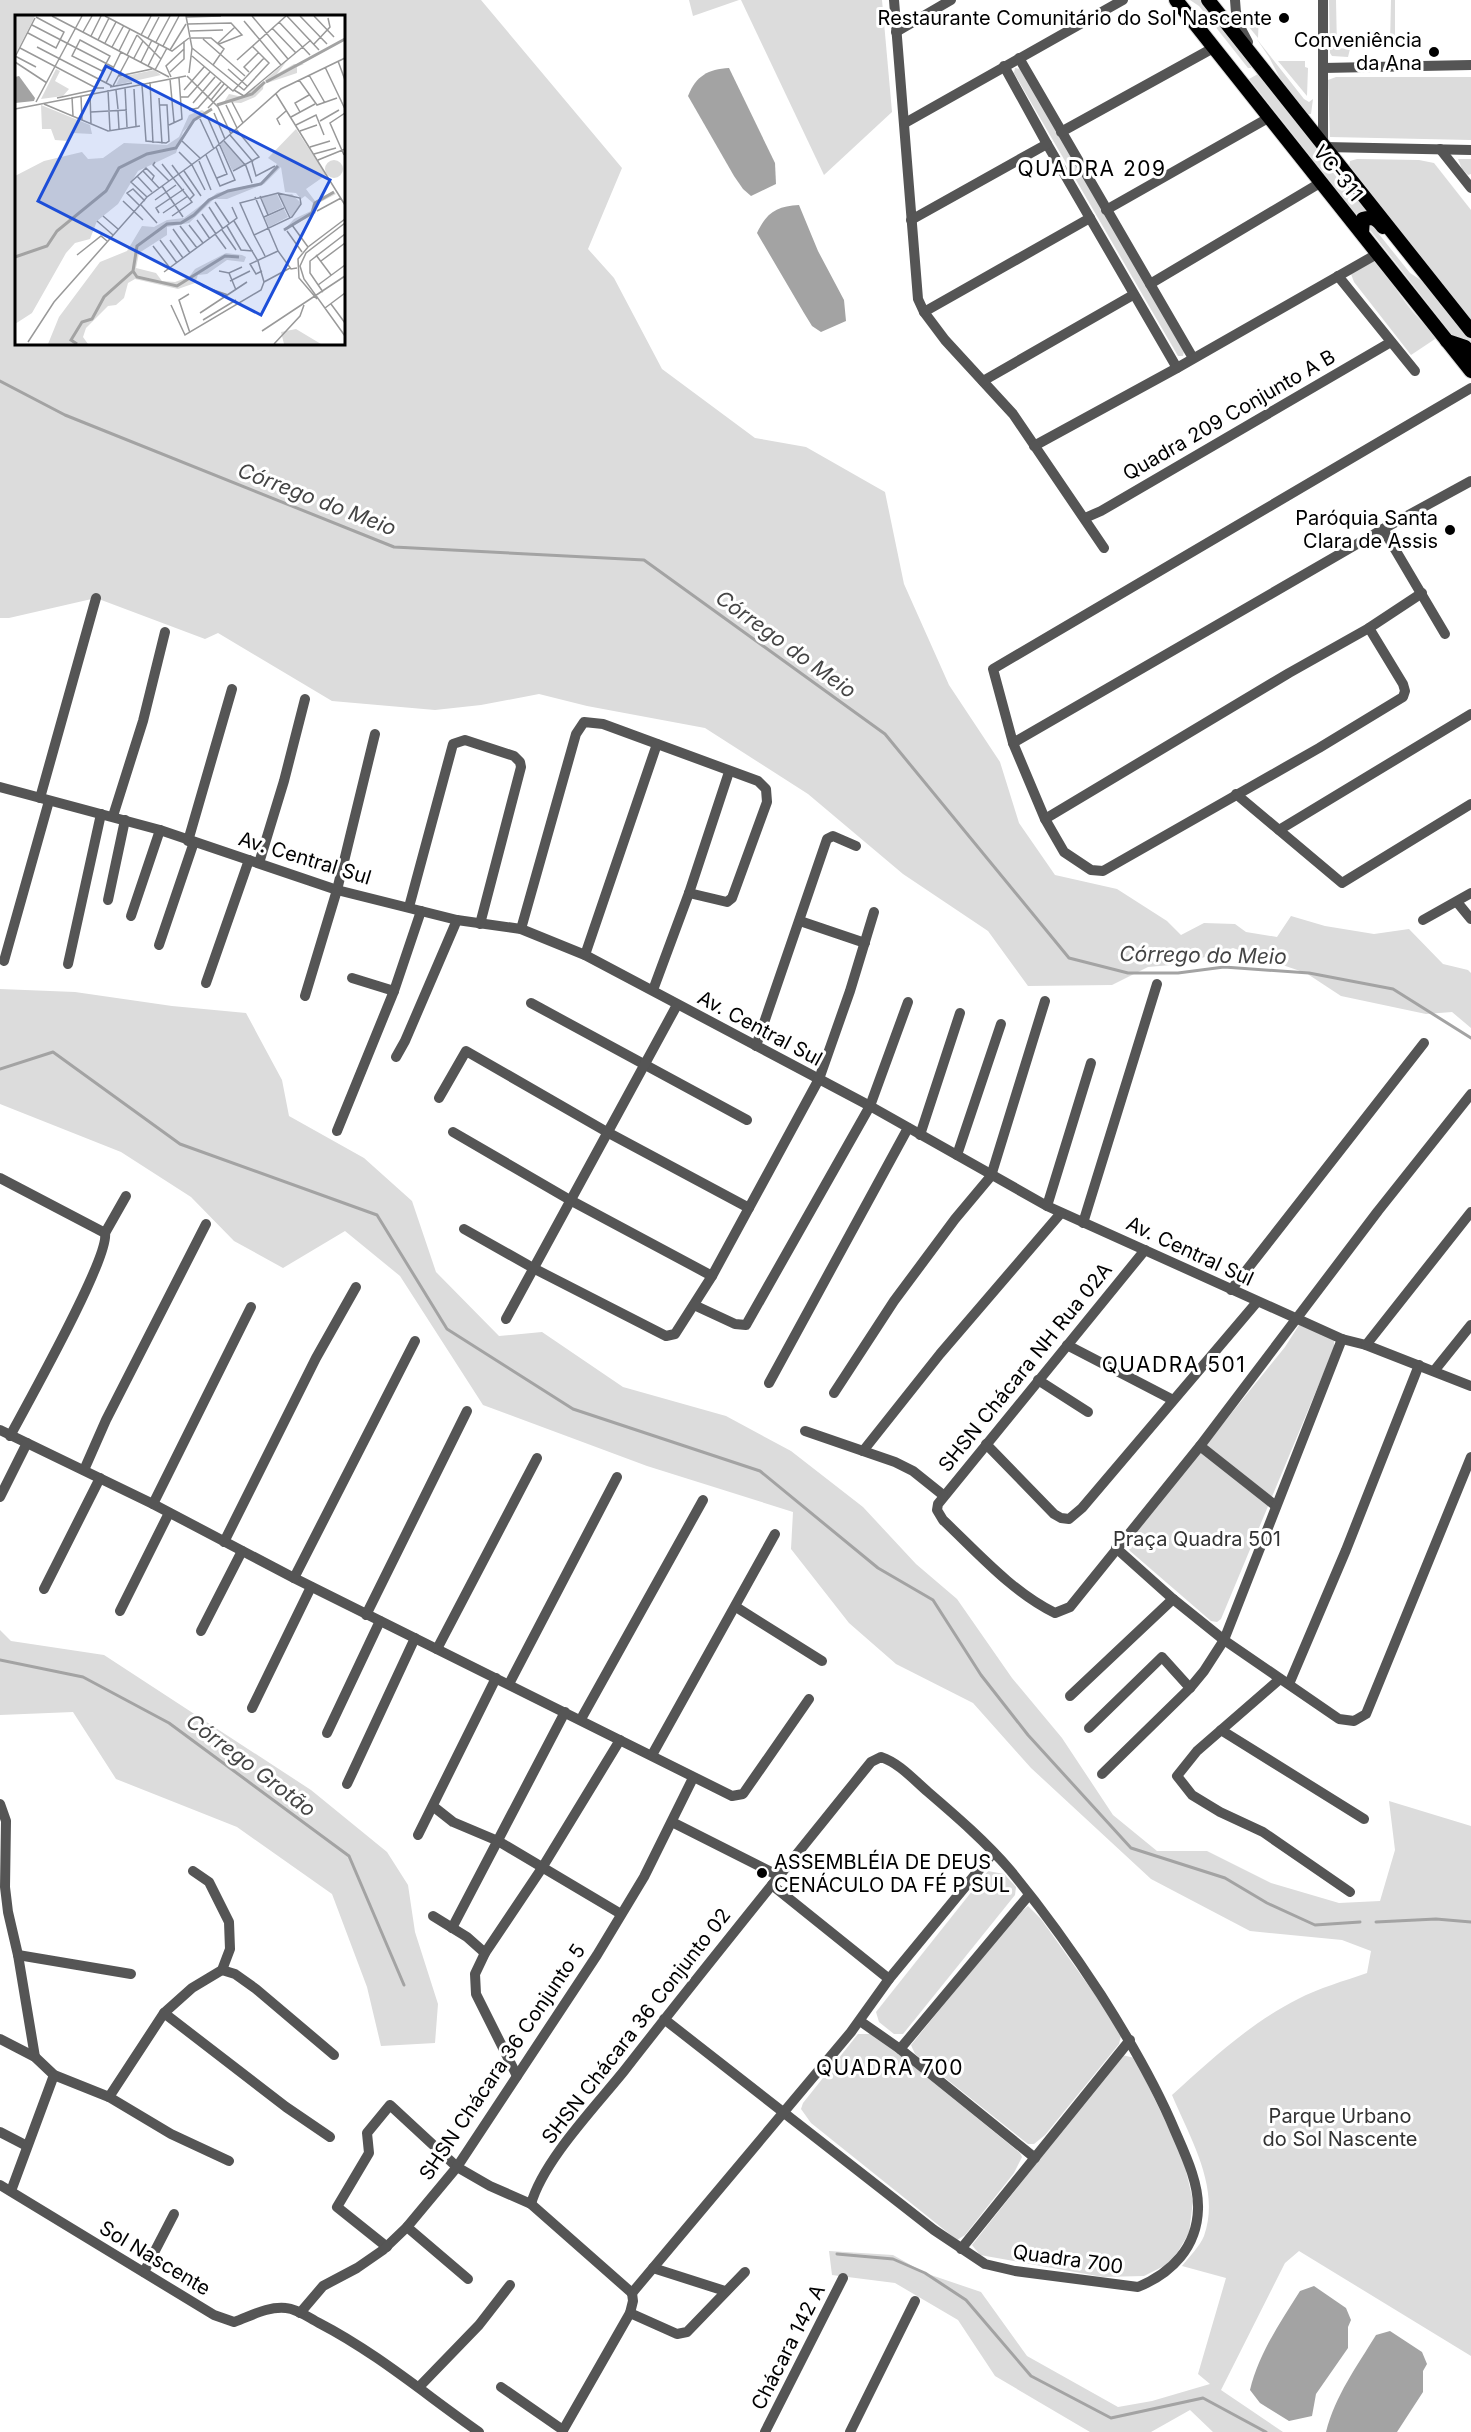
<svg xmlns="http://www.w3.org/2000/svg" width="1471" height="2432" font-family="Inter,sans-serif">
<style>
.green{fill:#dcdcdc;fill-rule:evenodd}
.water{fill:#a3a3a3}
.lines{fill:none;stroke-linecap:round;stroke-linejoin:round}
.stream{stroke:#a3a3a3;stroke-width:3}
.major-casing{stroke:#dbdbdb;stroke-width:16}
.minor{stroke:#555;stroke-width:10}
.major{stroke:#000;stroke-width:14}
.poi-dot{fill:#000;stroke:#fff;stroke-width:2}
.labels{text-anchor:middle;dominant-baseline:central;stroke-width:6;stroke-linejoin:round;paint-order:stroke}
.poi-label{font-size:20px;fill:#000;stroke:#fff;text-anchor:end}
.street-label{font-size:20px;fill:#000;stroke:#fff}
.park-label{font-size:20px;fill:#333;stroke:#fff}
.neighbourhood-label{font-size:21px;letter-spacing:1.5px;fill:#000;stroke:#fff}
.water-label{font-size:21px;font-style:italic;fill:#444;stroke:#fff}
.inset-river{fill:none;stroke:#a3a3a3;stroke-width:3}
.inset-road{fill:none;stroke:#999;stroke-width:1.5}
.view{fill:#1d4ed8;fill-opacity:0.15;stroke:#1d4ed8;stroke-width:3}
.inset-edge{fill:none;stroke:#000;stroke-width:3}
</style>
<rect width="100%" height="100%" fill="#fff"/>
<g class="green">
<path d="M0 0H481L622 168 588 249 614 278 662 369 755 438 806 447 885 492 904 584 949 685 1000 762 1019 823 1055 875 1117 889 1167 921 1181 935 1204 923 1235 924 1246 932 1277 937 1291 916 1325 926 1374 934 1409 929 1443 964 1468 970 1471 973V1028L1452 1012 1426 1014 1341 996 1306 973 1233 948 1183 964 1148 967 1112 985 1028 986 988 931 903 874 808 794 705 728 587 706 539 694 481 705 435 710 332 701 218 633 205 639 96 598 9 618H0ZM16 16H344V344H16Z"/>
<polygon points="689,0 739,0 693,16"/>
<polygon points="741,0 882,0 892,112 824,175"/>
<polygon points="1190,0 1201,0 1251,64 1251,68 1248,68 1199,6"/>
<polygon points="1329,0 1336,0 1337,48 1350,49 1348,57 1332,56 1330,53"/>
<polygon points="1391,0 1395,0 1395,45 1390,44"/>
<polygon points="1245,12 1259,13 1258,38 1249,27"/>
<polygon points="1256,38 1304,99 1309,102 1313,99 1311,114 1305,114 1285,88 1269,57"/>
<polygon points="1278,61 1305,61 1305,67 1308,68 1307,96"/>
<polygon points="1015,68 1021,69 1184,351 1183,356 1178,356 1014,73"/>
<polygon points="1258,74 1367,210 1356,214 1249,79"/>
<polygon points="1336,77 1471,77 1471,140 1330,137 1328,80"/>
<polygon points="1357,159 1419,160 1434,163 1471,210 1471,322 1349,169 1350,161"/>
<polygon points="1458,159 1471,159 1471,174 1468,175 1462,169"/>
<polygon points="1370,223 1410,273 1427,284 1471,340 1471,349 1452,335 1367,226"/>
<path d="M1375 260 1379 262C1396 291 1413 316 1438 337L1411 355 1354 282 1351 274Z"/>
<path d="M0 989 75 992 172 1006 246 1013 282 1080 289 1116 364 1158 412 1201 436 1272 499 1336 542 1332 623 1387 726 1416 791 1451 863 1507 916 1564 957 1599 1012 1678 1062 1738 1113 1815 1157 1851H1207L1271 1883 1339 1903 1380 1901 1395 1850 1389 1801 1471 1826V2356L1299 2251 1285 2263 1221 2390 1283 2432H1213L1190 2410 1151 2432H1090L995 2376 958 2320 895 2283 832 2275 829 2251 893 2255 925 2273 981 2292 1027 2356 1118 2407 1152 2401 1210 2384 1198 2374 1226 2278 1182 2266C1189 2257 1200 2246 1204 2236 1221 2188 1190 2138 1172 2095 1211 2060 1250 2023 1298 1999 1319 1988 1344 1981 1367 1973L1371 1951 1342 1940 1250 1931 1151 1879 1031 1768 973 1703 896 1664 849 1623 791 1549 793 1512 647 1466 483 1405 400 1276 345 1231 283 1268 234 1241 191 1197 121 1152 0 1104Z"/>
<polygon points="1299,1325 1334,1339 1334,1348 1221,1619 1217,1622 1211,1621 1130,1551 1127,1545 1129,1540 1285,1347"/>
<polygon points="0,1630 11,1641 104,1655 311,1790 387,1852 408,1885 415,1932 438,2004 435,2043 381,2046 367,1987 332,1894 237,1827 116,1779 73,1712 0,1715"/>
<polygon points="988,1871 1004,1874 1016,1887 1015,1895 903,2034 894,2034 879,2022 876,2012"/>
<polygon points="1028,1906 1041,1919 1118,2027 1121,2036 1119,2044 1045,2135 1034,2144 1028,2144 915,2054 911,2045 1014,1918"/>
<polygon points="858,2034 874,2034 1020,2153 1022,2157 1014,2173 965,2235 957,2240 811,2123 801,2109 803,2103"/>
<polygon points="1122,2055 1135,2058 1183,2158 1193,2201 1189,2233 1177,2253 1166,2265 1144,2276 1103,2277 980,2255 972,2245"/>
</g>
<g class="water">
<path d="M729 68 775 163 776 184 751 196 743 189 734 176 688 96C696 76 708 69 729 68Z"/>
<path d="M799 205 818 251 844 300 846 321 821 332 812 326 804 313 757 233C766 213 777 206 799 205Z"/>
<path d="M1314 2286 1346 2308 1351 2320 1348 2327V2348L1316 2394 1312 2416 1289 2421 1260 2403 1250 2390C1259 2353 1280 2323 1300 2291Z"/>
<path d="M1390 2331 1422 2352 1427 2364 1423 2371V2392L1397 2432H1326C1335 2396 1357 2366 1376 2335Z"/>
</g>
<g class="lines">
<g class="stream">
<polyline points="0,381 65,415 394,547 644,560 885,734 1069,958 1128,973 1178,973 1224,967 1309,973 1393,989 1471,1038"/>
<polyline points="0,1069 53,1052 180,1144 377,1215 447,1329 573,1409 760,1471 878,1568 933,1600 981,1675 1028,1735 1131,1848 1225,1878 1267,1903 1315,1925 1360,1922"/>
<polyline points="0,1660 83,1677 169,1723 349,1856 404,1985"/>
<polyline points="1376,1922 1436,1919 1471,1922"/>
<polyline points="837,2254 893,2259 925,2273 966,2300 1031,2376 1111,2418 1203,2398 1266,2432"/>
</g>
<defs>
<g id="major">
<polyline points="1176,0 1471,371"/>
<polyline points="1208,0 1471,331"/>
<path d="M1362 233 1363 219C1372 216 1377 219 1383 227"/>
<polyline points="1447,341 1465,347 1471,355"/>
</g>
</defs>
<use href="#major" class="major-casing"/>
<g class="minor">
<polyline points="894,0 918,299 924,312 945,340 1013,414 1104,548"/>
<path d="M1235 0C1235 15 1240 29 1248 42"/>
<polyline points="896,32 951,0"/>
<polyline points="1019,58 1193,358"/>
<polyline points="1004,66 1047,144 1177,368"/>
<polyline points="1323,68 1471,65"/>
<polyline points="905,123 1123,0"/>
<polyline points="1061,132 1215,47"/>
<polyline points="1323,145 1323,0"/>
<polyline points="1325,147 1471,150"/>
<polyline points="1440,149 1471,188"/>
<polyline points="1106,210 1270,117"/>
<polyline points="911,220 1047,144"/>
<polyline points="1338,276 1415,371"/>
<polyline points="1150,284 1320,183"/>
<polyline points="924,312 1090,218"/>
<polyline points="983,381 1133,295"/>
<polyline points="1034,446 1177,368 1377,254"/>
<polyline points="1085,518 1101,511 1391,342"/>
<polyline points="1383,529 1445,634"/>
<polyline points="1369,628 1403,684 1405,691 1403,697 1319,748 1103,871 1091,870 1064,852 1045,819 1013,743 993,669 1471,388"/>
<polyline points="1013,743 1383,529 1471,481"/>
<polyline points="0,787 160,830 337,890 457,920 521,929 585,955 870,1106 1047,1206 1342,1339 1366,1345 1471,1386"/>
<polyline points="1236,794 1342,883 1471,804"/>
<polyline points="40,798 96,598"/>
<polyline points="113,816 143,721 165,632"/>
<polyline points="1045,819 1289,673 1369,628 1422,593"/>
<polyline points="1279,830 1471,714"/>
<polyline points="188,841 232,689"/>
<polyline points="259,863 284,781 305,699"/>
<polyline points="108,900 125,820"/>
<polyline points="1457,902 1471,919"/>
<polyline points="409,907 453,744 465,740 514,756 520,762 521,767 480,924"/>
<polyline points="131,916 160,830"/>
<polyline points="1423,920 1471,893"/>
<polyline points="800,921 865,943"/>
<polyline points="521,929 576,734 584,722 603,724 758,781 766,789 767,802 732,898 727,902 689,893"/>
<polyline points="159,945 194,842"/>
<polyline points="585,955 657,744"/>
<polyline points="4,961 49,801"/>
<polyline points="68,964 101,814"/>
<polyline points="352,978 394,991"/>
<polyline points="206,983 249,860"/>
<polyline points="653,990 689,893 729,772"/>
<polyline points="305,996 337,890 375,734"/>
<polyline points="531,1003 747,1120"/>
<polyline points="756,1046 827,839 833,836 856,846"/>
<polyline points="396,1057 405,1041 457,920"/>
<polyline points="439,1098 466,1051 607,1132 749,1208"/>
<polyline points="337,1131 394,991 421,911"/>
<polyline points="453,1132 570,1200 712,1276"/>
<polyline points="920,1135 960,1013"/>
<polyline points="957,1155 1001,1024"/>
<polyline points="0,1178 105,1233"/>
<polyline points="1047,1206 1091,1063"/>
<polyline points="1083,1223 1157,984"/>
<polyline points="464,1229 535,1269 666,1336 675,1334 712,1276 819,1079 850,991 874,912"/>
<polyline points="105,1233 126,1196"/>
<path d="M1145 1250 938 1504 937 1510 943 1520C977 1552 1012 1592 1055 1613L1070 1607 1200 1446 1378 1211 1471 1094"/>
<polyline points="1231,1290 1424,1043"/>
<polyline points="694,1305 735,1324 746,1325 870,1106 908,1002"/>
<polyline points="506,1319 677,1005"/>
<polyline points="1067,1345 1173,1400"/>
<polyline points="1366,1345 1471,1212"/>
<polyline points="1434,1371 1471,1325"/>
<polyline points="1038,1380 1088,1412"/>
<polyline points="769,1383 908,1128"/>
<polyline points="834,1393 894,1301 955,1219 991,1176 1045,1001"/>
<polyline points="0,1430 153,1504 294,1578 732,1796 743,1794 809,1699"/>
<polyline points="805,1431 895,1462 913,1471 943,1495"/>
<path d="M10 1436C26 1406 110 1257 105 1233"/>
<polyline points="986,1444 1054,1514 1061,1518 1069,1519 1082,1508 1257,1302"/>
<polyline points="1200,1446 1276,1506"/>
<polyline points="863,1451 940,1354 1061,1213"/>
<polyline points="84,1470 106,1420 206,1224"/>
<polyline points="0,1497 27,1443"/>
<polyline points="153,1504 251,1307"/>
<polyline points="224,1542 316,1358 356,1287"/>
<polyline points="1116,1548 1173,1599 1224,1640 1339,1719 1354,1721 1366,1714 1471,1457"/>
<polyline points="294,1578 415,1341"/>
<polyline points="44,1589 100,1478"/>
<polyline points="736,1607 822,1661"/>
<polyline points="120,1611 169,1513"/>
<polyline points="366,1615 467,1411"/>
<polyline points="201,1631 242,1551"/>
<polyline points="437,1649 537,1458"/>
<polyline points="1280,1679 1197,1751 1177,1776 1192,1795 1220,1812 1263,1832 1350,1892"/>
<polyline points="509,1684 617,1477"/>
<polyline points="1289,1684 1346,1550 1419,1365"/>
<polyline points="1070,1696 1173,1599"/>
<polyline points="252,1708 311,1587"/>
<polyline points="581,1719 703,1500"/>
<polyline points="1089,1728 1162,1657 1190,1688"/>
<polyline points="1221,1730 1364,1819"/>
<polyline points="327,1733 380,1621"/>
<polyline points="652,1755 775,1534"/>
<polyline points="1102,1774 1190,1688 1204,1671 1224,1640 1342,1339"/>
<polyline points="347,1784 415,1638"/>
<polyline points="0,1804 6,1821 5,1887 8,1912 18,1955 35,2057"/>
<polyline points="434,1807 453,1822 498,1841 621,1914"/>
<polyline points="672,1822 779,1876"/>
<polyline points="418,1835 496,1678"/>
<polyline points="772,1885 889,1979"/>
<polyline points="433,1916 467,1937 485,1953"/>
<polyline points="452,1928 565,1712"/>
<polyline points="18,1955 131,1974"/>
<polyline points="222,1970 235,1974 256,1989 334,2055"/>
<polyline points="164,2013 286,2107 330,2137"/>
<polyline points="860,2021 900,2049 1035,2158"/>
<polyline points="0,2039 35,2057 54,2075 109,2097 171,2134 229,2161"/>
<polyline points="900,2049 1029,1895"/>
<polyline points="517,2076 476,1994 475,1974 485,1953 542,1868 620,1740"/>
<polyline points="109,2097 164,2013 192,1988 222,1970 230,1949 229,1922 209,1882 193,1871"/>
<polyline points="0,2132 27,2146"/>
<path d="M0 2185 214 2315 234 2322C251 2316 268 2306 286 2308 298 2309 309 2318 319 2323 377 2353 426 2395 479 2432"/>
<polyline points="11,2191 54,2075"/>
<path d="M531 2204C543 2161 595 2107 624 2071 705 1967 788 1865 871 1762L881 1757C899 1763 913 1779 928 1792 956 1816 986 1842 1010 1870 1043 1910 1073 1952 1101 1995 1129 2039 1155 2083 1175 2131 1185 2154 1199 2183 1198 2209 1197 2247 1172 2273 1138 2287L1015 2271 985 2264 934 2230 664 2019"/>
<polyline points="407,2227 468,2279"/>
<polyline points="387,2247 337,2207 369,2153 367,2133 390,2105 457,2167 490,2186 531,2204 632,2293"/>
<polyline points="961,2249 1130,2040"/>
<polyline points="653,2268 725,2291"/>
<polyline points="144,2272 174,2214"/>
<polyline points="632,2293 851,2032 889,1979 993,1853"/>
<polyline points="300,2313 323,2286 357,2268 383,2250 407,2227 457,2167 597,1955 644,1877 693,1778"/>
<polyline points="630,2313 677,2334 687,2332 745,2272"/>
<polyline points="419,2387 479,2325 510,2285"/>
<polyline points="501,2387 563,2430"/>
<polyline points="562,2432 630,2313 633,2301 632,2293"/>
<polyline points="765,2432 843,2278"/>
<polyline points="850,2432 915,2301"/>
</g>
<use href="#major" class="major"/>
</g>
<g class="poi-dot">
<circle cx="1284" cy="18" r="6"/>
<circle cx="1434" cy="52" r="6"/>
<circle cx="1450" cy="530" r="6"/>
<circle cx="762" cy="1873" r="6"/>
</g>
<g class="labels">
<g class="poi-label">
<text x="1272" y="18">Restaurante Comunitário do Sol Nascente</text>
<text x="1422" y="40">Conveniência<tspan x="1422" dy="23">da Ana</tspan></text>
<text x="1438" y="518">Paróquia Santa<tspan x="1438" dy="23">Clara de Assis</tspan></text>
<text x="774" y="1862" text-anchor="start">ASSEMBLÉIA DE DEUS<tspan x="774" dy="23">CENÁCULO DA FÉ P SUL</tspan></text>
</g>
<g class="street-label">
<text transform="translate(1338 173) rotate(51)">VC-311</text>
<text transform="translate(1229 415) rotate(-30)">Quadra 209 Conjunto A B</text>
<text transform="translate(305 858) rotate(17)">Av. Central Sul</text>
<text transform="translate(760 1028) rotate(28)">Av. Central Sul</text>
<text transform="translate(1190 1251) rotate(25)">Av. Central Sul</text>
<text transform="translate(1025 1367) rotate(-51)">SHSN Chácara NH Rua 02A</text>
<text transform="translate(636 2026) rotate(-52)">SHSN Chácara 36 Conjunto 02</text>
<text transform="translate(502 2062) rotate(-56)">SHSN Chácara 36 Conjunto 5</text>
<text transform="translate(155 2258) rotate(31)">Sol Nascente</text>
<text transform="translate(1068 2259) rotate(8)">Quadra 700</text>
<text transform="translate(788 2347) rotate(-63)">Chácara 142 A</text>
</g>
<g class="park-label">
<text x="1197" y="1539">Praça Quadra 501</text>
<text x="1340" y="2116">Parque Urbano<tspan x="1340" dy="23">do Sol Nascente</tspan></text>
</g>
<g class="neighbourhood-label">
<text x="1092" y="168">QUADRA 209</text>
<text x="1174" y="1364">QUADRA 501</text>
<text x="890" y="2067">QUADRA 700</text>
</g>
<g class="water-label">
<text transform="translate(317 499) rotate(21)">Córrego do Meio</text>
<text transform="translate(786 644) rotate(36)">Córrego do Meio</text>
<text transform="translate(1203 955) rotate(1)">Córrego do Meio</text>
<text transform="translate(251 1765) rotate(37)">Córrego Grotão</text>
</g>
</g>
<g transform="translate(15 15)">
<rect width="330" height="330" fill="#fff"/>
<path d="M0 1H20L0 40ZM271 47 262 59 279 49H289L282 52V58L252 68 250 65ZM41 54 45 56 40 66 54 74 48 81 26 84ZM139 55 146 60 101 70 105 62ZM249 66 248 74 240 82 226 88 209 87 214 79 228 82ZM26 90 75 110 77 119 58 118 53 126 40 125 36 114H27ZM187 95 193 99 184 100 168 117 161 138 123 156 103 189 82 206 75 224 60 228 51 238 17 298 0 309V161L29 146 67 137 73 144 88 143 109 128 152 130 164 122 174 100ZM281 114 311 160 291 174 300 186 318 176 321 179 300 190 301 198 268 216 279 204 296 196 298 188 290 181 286 184 281 178 270 177 266 152 249 169 212 184H199L174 208 152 212V220L124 238 121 253 141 258 147 266 160 267 174 262 180 254 211 238 227 240 231 242 229 247 212 245 192 259 183 260 180 268 163 274 120 264 113 268 109 283 101 290 93 291 71 313 68 322 73 329H33L44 302 85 247 112 236 127 211 139 212 152 205 169 203 202 178 247 167 262 149 253 143ZM208 126 229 150 217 155 205 129ZM310 154a9 9 0 1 1 18 0a9 9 0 1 1-18 0ZM262 179 268 192 253 199 246 181ZM277 179 286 188 276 202 264 180ZM269 194 273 202 254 212 250 203ZM281 314 306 329H269L266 317Z" fill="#dcdcdc"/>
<path d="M4 61 20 83 19 86 0 88V62Z" fill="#a3a3a3"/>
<path class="inset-river" d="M251 67 330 24M202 90 237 79 250 67M269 215 297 198 300 188 319 177M0 242 32 231 42 216 91 176 104 153 132 139 161 133 179 105 197 94M118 256 122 262 162 271 210 241 224 242M62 329 56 325 67 307 77 304 89 282 118 256 122 231 152 209 166 208 179 200 194 185 213 176 246 169 263 151"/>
<path class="inset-road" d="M37 1 154 62M90 1 157 36 174 23M171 1 177 33 174 58M237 1 273 44M272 1 304 35M285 1 312 29M299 1 319 22M171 2 206 1M229 6 266 50M264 7 295 40M173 9 216 8 227 20 204 29M17 10 98 52M257 13 281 38M175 16 208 15M68 17 77 1M13 18 41 33 49 17 21 2M122 20 146 44M126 20 136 1M76 21 86 1M133 23 144 2M176 23H196L209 34 198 50M188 24 230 61M65 25 95 41 87 56 57 41ZM83 25 94 3M141 27 155 1M90 28 101 7M203 28 220 12M299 29 315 12 313 3M148 31 164 1M22 32 97 71M97 32 109 10M5 33 81 73H89M177 33 229 75 254 48 237 31M155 35 171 9M104 36 115 14M112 40 122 20M0 41 21 52M177 41 218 76 249 43M0 42 20 3M119 43 128 26M222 45 271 1M323 46 330 65M0 47 32 68M126 47 137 25M133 51 144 29M310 52 330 94M213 54 232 71M140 55 152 33M155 57 169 44V26M234 57 229 52 244 37M294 60 310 88M104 61 137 54M172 61 203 92 216 119M156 62 151 51 169 34M155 64 159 107M284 65 302 90 322 83M135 67 138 128M91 68 106 37M127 70 131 126 151 128 154 126 152 90H145M98 71 114 41M95 72 117 68M110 72 112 112M119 74 121 111M93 75 94 95M101 75 103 94M169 75 189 52M219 75 229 81 296 25M75 79 76 109M261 79 330 190M66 81 67 105M57 82 58 101M166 82H173L195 57M42 83 79 75M144 83 147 129M196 85 209 69M21 87 67 1M217 87 228 108M178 88 200 62M29 89 93 116 125 111M211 90 222 113M193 93 213 72M0 94 171 61M174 95 183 93 206 67M94 96 95 116M103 96 104 114M76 97 112 95M285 97 280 88 294 80M199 98 210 124M276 102 300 89M185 104 199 134M305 106 324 95M154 110 167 104 164 63M265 110 262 104 271 96M281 110 301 100 309 120M285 116 302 110M215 120 238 147M167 126 186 144M209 126 231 151 237 168M201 132 212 159 202 163M295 132 315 126M164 137 177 150 190 175M299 139 321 133M191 140 205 171 220 165 192 101M329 140 315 108 330 98M303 145 330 134M184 146 196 175M140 147 138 150 154 166M237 147 241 161 260 151M147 149 177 187 157 201M157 150 179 180 175 184M128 156 144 173M169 156 186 181M218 156 244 142 221 114M122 161 137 177M147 171 168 202M263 178 275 203M245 181 253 200M132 182 116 167 131 153 139 161 137 165M240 182 263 236 276 254 282 253M140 185 161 170M108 186 128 205M200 187 214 208M126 190 142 208M125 191 112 178 118 174 130 186M194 192 208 214M302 196 326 183M144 198 141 193 169 174M148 198 173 181M187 199 201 219M88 201 103 214M249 202 269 193M182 205 195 224M82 206 98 220M219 206 243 246 249 267M330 208 291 238 285 251 289 264 330 321M174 210 188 228M277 210 293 232M165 211 182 233M212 211 226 235 238 236M158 214 175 238M207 215 221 235M272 216 287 237M200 219 211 234M239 220 277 202 286 189 285 183 263 178 225 188 229 197 239 220 247 235 250 241M145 225 162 248M155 225 168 243M138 231 155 253M62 240 86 221 92 226M301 240 316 260M306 246 330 228M204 256 214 258 227 252M247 256 241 259 235 249 263 236M149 257 222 203 217 192M214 258 221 275M215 266 235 256M249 267 275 253M303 270 330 250M187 271 213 280M308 277 295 258V246L330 219M174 279 164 285 175 318M302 284 284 263 283 244 293 232 330 204M316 289 330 308M156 290 170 320 246 275 249 267M310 293 330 278M185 298 232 267M188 305 221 285M247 316 330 261M13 327 39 287 132 182 201 132 266 74 330 43M259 329 285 301 289 290"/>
<path class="view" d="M91 51 315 165 246 300 23 186Z"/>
<rect width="330" height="330" class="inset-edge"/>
</g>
</svg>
